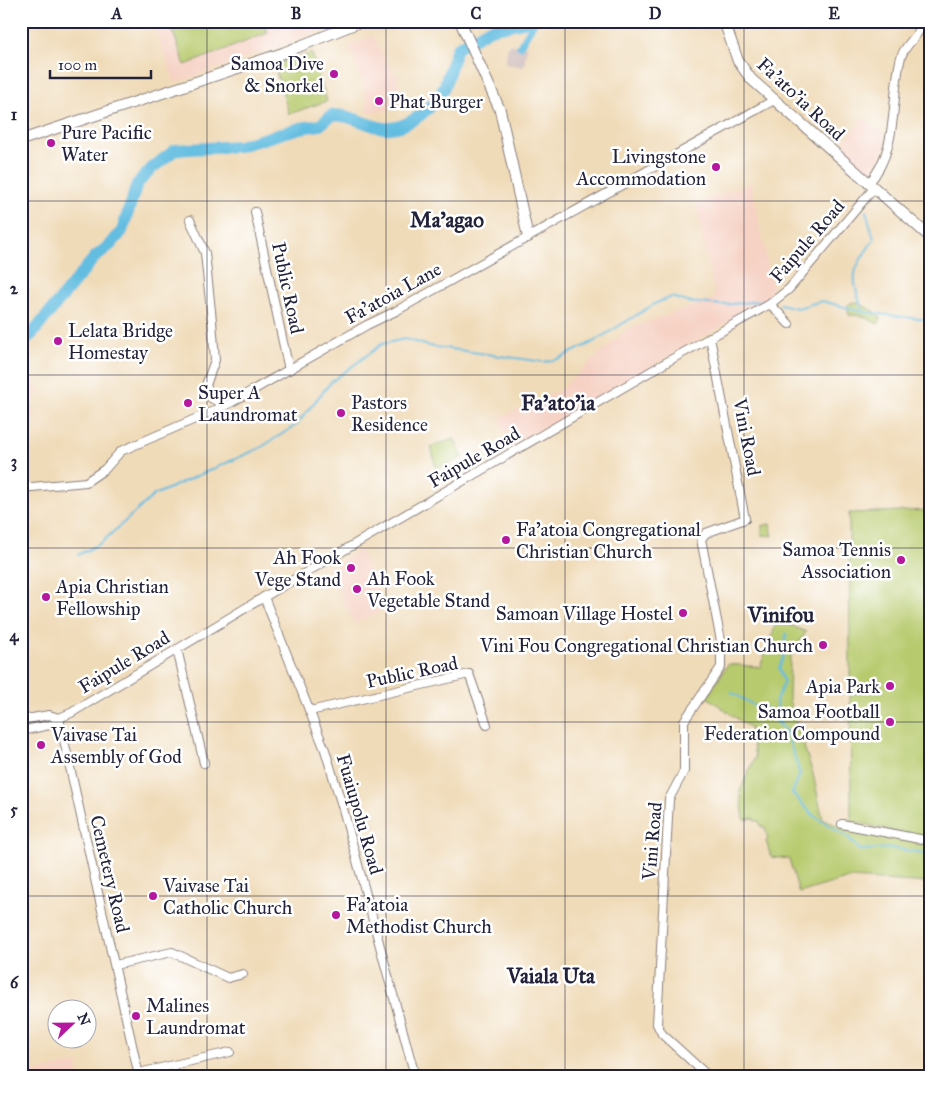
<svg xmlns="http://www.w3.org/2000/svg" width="951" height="1097" font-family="'IM FELL Great Primer',serif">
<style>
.built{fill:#f6d2c4}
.industrial{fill:#d1bfbe}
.green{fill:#b7ca6d;stroke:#6c7654}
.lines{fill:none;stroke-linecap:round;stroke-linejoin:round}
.stream{stroke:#64bde1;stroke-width:2}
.canal{stroke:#64bde1;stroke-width:7}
.river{stroke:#64bde1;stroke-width:12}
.minor-casing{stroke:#897e7a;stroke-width:10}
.major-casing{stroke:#897e7a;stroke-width:12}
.minor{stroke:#fff;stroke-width:8}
.major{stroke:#fff;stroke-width:10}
.grid{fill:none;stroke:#22223b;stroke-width:1;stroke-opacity:0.55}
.poi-dot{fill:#b5179e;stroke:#fff;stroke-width:2}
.labels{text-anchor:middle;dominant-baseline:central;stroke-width:5;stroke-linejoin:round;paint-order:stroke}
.poi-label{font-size:19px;fill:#22223b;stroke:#fff;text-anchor:start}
.street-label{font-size:19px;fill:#22223b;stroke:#fff}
.quarter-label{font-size:21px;font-weight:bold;fill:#22223b;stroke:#fff}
.neatline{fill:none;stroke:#22223b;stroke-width:2}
.grid-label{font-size:16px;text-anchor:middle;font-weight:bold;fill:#22223b}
</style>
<rect width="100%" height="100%" fill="#fff"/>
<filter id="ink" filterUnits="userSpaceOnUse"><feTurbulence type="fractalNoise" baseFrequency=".02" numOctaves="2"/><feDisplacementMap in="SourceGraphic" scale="10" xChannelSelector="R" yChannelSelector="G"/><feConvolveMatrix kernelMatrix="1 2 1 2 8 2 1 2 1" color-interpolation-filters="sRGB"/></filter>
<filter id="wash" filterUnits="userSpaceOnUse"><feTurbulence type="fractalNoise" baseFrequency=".0096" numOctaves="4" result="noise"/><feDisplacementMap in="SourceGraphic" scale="20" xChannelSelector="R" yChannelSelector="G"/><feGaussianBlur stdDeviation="1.12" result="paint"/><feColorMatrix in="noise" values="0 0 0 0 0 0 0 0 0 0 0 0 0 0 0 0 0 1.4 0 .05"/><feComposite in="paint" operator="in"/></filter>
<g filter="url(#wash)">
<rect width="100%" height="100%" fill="#f0dbb9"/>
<g class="built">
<polygon points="152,21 350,21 343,26 306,36 175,83"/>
<polygon points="372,36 396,76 404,101 383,112 369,112 363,83 349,46"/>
<polygon points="863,117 887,138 882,155 871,175 866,174 838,149"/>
<polygon points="751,183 774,296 511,447 499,418 560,390 627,329 715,298 696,204"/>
<polygon points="21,372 40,390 32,402 34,425 21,426"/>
<polygon points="360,550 386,609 354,623 328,568"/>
<polygon points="77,1063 79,1076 21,1076 21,1075"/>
</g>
<polygon class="industrial" points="508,44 527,47 524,67 505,64"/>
<g class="green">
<polygon points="169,21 263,21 268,33 185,65"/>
<polygon points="312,53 327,101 289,114 274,65"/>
<polygon points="856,302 876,312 881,319 878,324 862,316 849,315 847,306 850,303"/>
<polygon points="454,439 463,457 436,469 431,446"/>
<polygon points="930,510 930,840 851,821 849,513"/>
<polygon points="770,524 773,536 762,535 762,526"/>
<polygon points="778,619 806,632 790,658 789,700 813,774 823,820 847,829 930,841 930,883 849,878 799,893 789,859 771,857 766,841 768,839 765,827 761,827 759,821 755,821 754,818 744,820 740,791 755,757 750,728 707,697 728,664 760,667"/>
</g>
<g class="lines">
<g class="stream">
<path d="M866 211 874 239C851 274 850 272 863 312L930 320"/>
<polyline points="780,304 797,308 822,301 863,312"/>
<polyline points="78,555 101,543 154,495 260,448 296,425 331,382 382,344 405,339 429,346 544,362 558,359 593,342 656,303 672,297 687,302 722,305 769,300"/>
<polyline points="731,692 755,706 769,709 772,716 786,731 800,774 792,793 814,816 849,838 860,850 891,848 930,854"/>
<polyline points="780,723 776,701 784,682 779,668 784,655 786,634"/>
</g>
<polyline class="canal" points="520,46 535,21"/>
<path class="river" d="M21 343 32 334 94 258 111 244 122 231 137 184 152 168 175 150 239 146 300 128 320 125 332 115C354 115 366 126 385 128 407 130 437 106 445 85 449 73 452 61 457 48L490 29 528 21"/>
</g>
</g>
<g filter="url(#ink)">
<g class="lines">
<defs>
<g id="minor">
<path d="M868 184C900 149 890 99 901 57 905 44 920 35 924 21"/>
<polyline points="255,212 289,370"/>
<polyline points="190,220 205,253 212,321 215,360 206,385 211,398 225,406"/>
<polyline points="770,304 789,324"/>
<polyline points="21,488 86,482 105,469 121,451 225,406 367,325 396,311 774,100"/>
<polyline points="264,597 325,750 343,809 415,1076"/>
<polyline points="177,649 204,763"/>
<polyline points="310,711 469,674 487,725"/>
<polyline points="21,720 49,715 59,718 139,1076"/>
<polyline points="21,731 54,724 59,718 71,713 264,597 672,359 770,304 789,289 874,188"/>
<polyline points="842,824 930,841"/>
<polyline points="115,965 172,952 228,978 243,974"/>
<polyline points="139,1073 230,1052"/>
<polyline points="708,1076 662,1034 657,1024 669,799 684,771 684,721 721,667 721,641 701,539 706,533 745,519 710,337"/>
</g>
<g id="major">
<polyline points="460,21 500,110 528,237"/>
<polyline points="724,21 738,61 751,79 930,237"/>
<polyline points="21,140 283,53 362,21"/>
</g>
</defs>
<use href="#minor" class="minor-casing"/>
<use href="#major" class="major-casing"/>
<use href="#minor" class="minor"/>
<use href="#major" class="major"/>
</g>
</g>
<path class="grid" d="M207 21V1076M386 21V1076M565 21V1076M744 21V1076M21 201H930M21 375H930M21 548H930M21 722H930M21 896H930"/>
<g class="poi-dot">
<circle cx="334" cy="74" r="5"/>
<circle cx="379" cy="101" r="5"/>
<circle cx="51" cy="143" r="5"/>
<circle cx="716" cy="167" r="5"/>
<circle cx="58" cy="341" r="5"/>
<circle cx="188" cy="403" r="5"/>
<circle cx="341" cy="413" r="5"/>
<circle cx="506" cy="540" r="5"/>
<circle cx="901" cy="560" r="5"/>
<circle cx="351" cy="568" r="5"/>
<circle cx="357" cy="589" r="5"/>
<circle cx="46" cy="597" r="5"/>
<circle cx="683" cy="613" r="5"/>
<circle cx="823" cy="645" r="5"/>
<circle cx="890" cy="686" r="5"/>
<circle cx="890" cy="722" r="5"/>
<circle cx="41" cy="745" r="5"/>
<circle cx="153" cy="896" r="5"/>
<circle cx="336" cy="915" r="5"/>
<circle cx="136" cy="1016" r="5"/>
</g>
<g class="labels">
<g class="poi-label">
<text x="324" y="63" text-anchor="end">Samoa Dive<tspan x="324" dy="22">&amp; Snorkel</tspan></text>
<text x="389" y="101">Phat Burger</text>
<text x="61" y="132">Pure Pacific<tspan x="61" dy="22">Water</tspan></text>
<text x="706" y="156" text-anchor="end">Livingstone<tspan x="706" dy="22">Accommodation</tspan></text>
<text x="68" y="330">Lelata Bridge<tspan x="68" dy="22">Homestay</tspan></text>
<text x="198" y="392">Super A<tspan x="198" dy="22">Laundromat</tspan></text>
<text x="351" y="402">Pastors<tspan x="351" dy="22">Residence</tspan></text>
<text x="516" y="529">Fa'atoia Congregational<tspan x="516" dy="22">Christian Church</tspan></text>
<text x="891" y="549" text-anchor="end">Samoa Tennis<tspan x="891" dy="22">Association</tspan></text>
<text x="341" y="557" text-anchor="end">Ah Fook<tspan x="341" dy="22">Vege Stand</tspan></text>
<text x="367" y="578">Ah Fook<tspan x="367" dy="22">Vegetable Stand</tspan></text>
<text x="56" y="586">Apia Christian<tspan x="56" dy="22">Fellowship</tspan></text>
<text x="673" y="613" text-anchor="end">Samoan Village Hostel</text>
<text x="813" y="645" text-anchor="end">Vini Fou Congregational Christian Church</text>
<text x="880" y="686" text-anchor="end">Apia Park</text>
<text x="880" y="711" text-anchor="end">Samoa Football<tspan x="880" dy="22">Federation Compound</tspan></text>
<text x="51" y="734">Vaivase Tai<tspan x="51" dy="22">Assembly of God</tspan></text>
<text x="163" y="885">Vaivase Tai<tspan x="163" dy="22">Catholic Church</tspan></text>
<text x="346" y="904">Fa'atoia<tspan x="346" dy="22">Methodist Church</tspan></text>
<text x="146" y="1005">Malines<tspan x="146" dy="22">Laundromat</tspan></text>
</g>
<g class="street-label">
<text transform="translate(801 99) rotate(43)">Fa'ato'ia Road</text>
<text transform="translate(807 241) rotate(-49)">Faipule Road</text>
<text transform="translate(288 288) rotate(78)">Public Road</text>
<text transform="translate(393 293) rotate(-29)">Fa'atoia Lane</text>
<text transform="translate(747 437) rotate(79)">Vini Road</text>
<text transform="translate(474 457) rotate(-30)">Faipule Road</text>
<text transform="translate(124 662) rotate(-31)">Faipule Road</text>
<text transform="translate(412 672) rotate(-12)">Public Road</text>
<text transform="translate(360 814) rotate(74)">Fuaiupolu Road</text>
<text transform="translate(652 841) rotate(-85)">Vini Road</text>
<text transform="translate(110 874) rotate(77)">Cemetery Road</text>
</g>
<g class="quarter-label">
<text x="447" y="220">Ma'agao</text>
<text x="558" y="403">Fa'ato'ia</text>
<text x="781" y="615">Vinifou</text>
<text x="551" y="976">Vaiala Uta</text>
</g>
</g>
<rect width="951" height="1097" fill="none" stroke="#fff" stroke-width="55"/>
<g transform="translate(72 1024) rotate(68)"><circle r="24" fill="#ffffff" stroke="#a7a7b1"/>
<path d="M0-4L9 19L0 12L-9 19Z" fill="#b5179e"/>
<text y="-8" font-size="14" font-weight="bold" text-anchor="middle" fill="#22223b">N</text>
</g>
<path d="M50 70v8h101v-8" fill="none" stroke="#22223b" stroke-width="2.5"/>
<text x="58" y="70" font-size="15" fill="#22223b" stroke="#ffffff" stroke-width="4" paint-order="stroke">100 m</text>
<rect x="28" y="28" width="896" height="1042" class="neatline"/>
<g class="grid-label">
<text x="117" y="19">A</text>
<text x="296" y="19">B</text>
<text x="476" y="19">C</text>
<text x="655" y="19">D</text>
<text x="834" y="19">E</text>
<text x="14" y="120">1</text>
<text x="14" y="294">2</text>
<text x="14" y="467">3</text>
<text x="14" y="641">4</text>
<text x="14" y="815">5</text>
<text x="14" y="988">6</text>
</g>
</svg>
